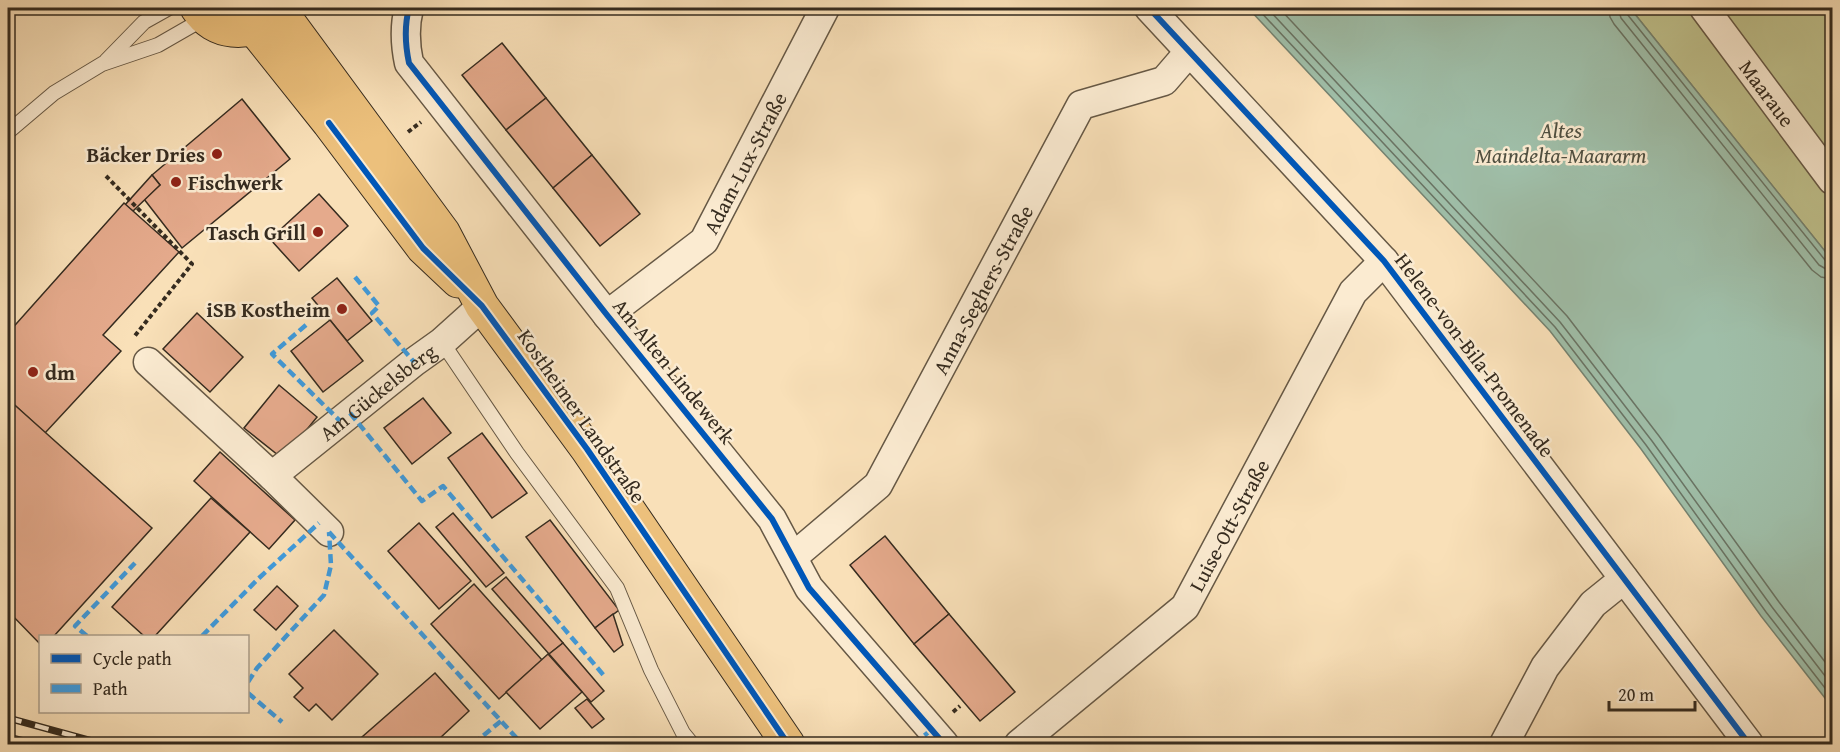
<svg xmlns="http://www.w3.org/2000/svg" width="1840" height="752" font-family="'Gentium Book Plus',serif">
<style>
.green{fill:#c0c28d;stroke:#7a7656;stroke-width:1.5}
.water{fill:#9fbea8;stroke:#758371;stroke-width:1.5}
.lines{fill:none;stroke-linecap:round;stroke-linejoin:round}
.shore{stroke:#6a7464;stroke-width:1.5}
.building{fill:#e5aa8c;stroke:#352b1f;stroke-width:1.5}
.lane-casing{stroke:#665845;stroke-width:16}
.street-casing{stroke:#665845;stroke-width:31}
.primary-casing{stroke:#352b1f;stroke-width:35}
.path{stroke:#352b1f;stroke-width:4;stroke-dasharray:4.5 3;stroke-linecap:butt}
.lane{stroke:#fbebd1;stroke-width:14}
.street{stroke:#fbebd1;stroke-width:28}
.primary{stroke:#ecc07c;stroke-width:33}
.rail-casing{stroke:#352b1f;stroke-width:7}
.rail{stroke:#fbebd1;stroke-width:4.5;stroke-dasharray:14;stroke-linecap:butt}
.quiet{stroke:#3e9ce0;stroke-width:4.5;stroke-dasharray:9 4.5;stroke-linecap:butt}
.cycleway-casing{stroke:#fbebd1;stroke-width:10}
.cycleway{stroke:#0057b8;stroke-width:6}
.poi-dot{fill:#8f2418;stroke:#fbebd1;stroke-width:2}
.labels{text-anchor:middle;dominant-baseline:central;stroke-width:5;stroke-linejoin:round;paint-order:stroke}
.street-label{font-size:21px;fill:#352b1f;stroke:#fbebd1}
.poi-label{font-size:21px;font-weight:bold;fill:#352b1f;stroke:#fbebd1;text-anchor:end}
.water-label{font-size:22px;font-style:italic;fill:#505041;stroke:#fbebd1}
</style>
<rect width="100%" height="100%" fill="#f9e0b8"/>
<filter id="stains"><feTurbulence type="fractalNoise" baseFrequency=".00333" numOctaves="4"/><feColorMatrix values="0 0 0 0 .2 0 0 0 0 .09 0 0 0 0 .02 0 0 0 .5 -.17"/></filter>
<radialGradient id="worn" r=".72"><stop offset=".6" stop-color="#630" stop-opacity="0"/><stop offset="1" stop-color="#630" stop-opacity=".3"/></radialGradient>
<polygon class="green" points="1630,8 1832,8 1832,260"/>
<polygon class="water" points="1248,8 1630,8 1832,260 1832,707 1761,616 1641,449 1550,331"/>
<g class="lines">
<g class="shore">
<polyline points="1257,8 1555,327 1646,445 1766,612 1832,697"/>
<polyline points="1267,8 1560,322 1652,441 1772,607 1832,685"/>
<polyline points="1279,8 1567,316 1659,436 1779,602 1832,671"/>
<polyline points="1609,8 1610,17 1614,24 1812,270 1821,277 1832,279"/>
<polyline points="1618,8 1621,18 1819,265 1826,269 1832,270"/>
<polyline points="1626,8 1627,14 1825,260 1832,263"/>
</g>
</g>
<g class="building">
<polygon points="502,43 546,98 506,130 462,75"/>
<polygon points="546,98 592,155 553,188 506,130"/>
<polygon points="242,99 290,159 182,248 144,199 160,185 152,175"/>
<polygon points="592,155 640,214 600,246 553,188"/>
<polygon points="152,175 160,185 133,211 125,205"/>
<polygon points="319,194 348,226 299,271 270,239"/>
<polygon points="124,203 179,252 103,335 121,351 45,433 8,399 8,333"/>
<polygon points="337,278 372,321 347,341 312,298"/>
<polygon points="197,313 243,357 210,392 163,349"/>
<polygon points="330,320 363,361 323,392 291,351"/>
<polygon points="279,385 317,417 283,459 244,428"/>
<polygon points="423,398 451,433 412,464 384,428"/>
<polygon points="8,399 152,528 54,636 40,636 40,644 8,611"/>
<polygon points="482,433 527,493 492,518 448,458"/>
<polygon points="220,452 295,520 269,549 194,481"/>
<polygon points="211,498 250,532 155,636 144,636 112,607"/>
<polygon points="453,513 504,573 486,587 436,527"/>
<polygon points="550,520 619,610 595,628 526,537"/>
<polygon points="419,523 471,581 439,609 388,551"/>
<polygon points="885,536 949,614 914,644 850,565"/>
<polygon points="506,577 563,643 549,654 492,589"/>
<polygon points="474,584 542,660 499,699 431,624"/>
<polygon points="277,586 298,606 276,630 254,610"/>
<polygon points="613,614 623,645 614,652 595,628"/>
<polygon points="949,614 1015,692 980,721 914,644"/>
<polygon points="334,630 378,674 332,720 316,704 309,711 294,697 303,688 289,674"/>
<polygon points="563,643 604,691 591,702 549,654"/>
<polygon points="548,654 582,692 540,729 506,692"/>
<polygon points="435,673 469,711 439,739 445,744 354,744"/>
<polygon points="587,699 604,719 592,728 575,708"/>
</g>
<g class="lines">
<defs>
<g id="lane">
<polyline points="106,61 144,22 169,8"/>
<polyline points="8,132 54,93 102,64 158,45 205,18"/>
<polyline points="442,342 517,453 617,588 651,670 683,733 692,744"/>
</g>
<g id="street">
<path d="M409 8C404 27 405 44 409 63L607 315 772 519 809 588 944 744"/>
<polyline points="1149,8 1384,261 1749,744"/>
<path id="s1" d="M1704 8 1832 180"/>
<path id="s2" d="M607 315 704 241 825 8"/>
<polyline points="148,362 272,476 329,532"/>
<path id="s3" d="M272 476 414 362 442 342 482 306"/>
<path id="s4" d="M793 557 878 485 1081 105 1164 81 1189 52"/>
<path id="s5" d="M1019 744 1185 607 1353 292 1384 261"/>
<polyline points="1504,744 1545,667 1593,604 1624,579"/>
</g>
<g id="primary">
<path d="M197 8C214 35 249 37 273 17"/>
<polyline points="279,9 443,232 482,306 587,449 788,744"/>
<polyline points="254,29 329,123 423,248 458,281"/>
</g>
</defs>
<use href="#lane" class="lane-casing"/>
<use href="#street" class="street-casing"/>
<use href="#primary" class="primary-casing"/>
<g class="path">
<polyline points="408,132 421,122"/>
<polyline points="106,176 192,264 134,337"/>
<polyline points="953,712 960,706"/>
</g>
<use href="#lane" class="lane"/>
<use href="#street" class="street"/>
<use href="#primary" class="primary"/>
<defs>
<g id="rail">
<polyline points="8,718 103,744"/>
<polyline points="8,737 36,744"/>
</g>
</defs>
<use href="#rail" class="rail-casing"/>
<use href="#rail" class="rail"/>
<g class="quiet">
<polyline points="355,277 379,306 372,313 414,362"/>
<polyline points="306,325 272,354 340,421"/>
<polyline points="350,413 422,501 443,486 606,678"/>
<polyline points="329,532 522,744"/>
<polyline points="87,636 75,626 135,563"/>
<polyline points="202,636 258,579 319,523"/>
<polyline points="248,682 257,668 324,595 331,565 329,532"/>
<polyline points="248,693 282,722"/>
<polyline points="473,744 501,721"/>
<polyline points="914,744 931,730"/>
</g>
<defs>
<g id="cycleway">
<path d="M409 8C404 27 405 44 409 63L607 315 772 519 809 588 944 744"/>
<polyline points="1149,8 1384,261 1749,744"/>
<polyline points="329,123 423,248 482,306 587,449 788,744"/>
</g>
</defs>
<use href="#cycleway" class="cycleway-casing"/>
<use href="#cycleway" class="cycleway"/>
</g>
<g class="poi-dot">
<circle cx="217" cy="154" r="6"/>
<circle cx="176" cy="182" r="6"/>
<circle cx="318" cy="232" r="6"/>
<circle cx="342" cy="309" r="6"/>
<circle cx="33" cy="372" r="6"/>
</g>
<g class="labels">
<g class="street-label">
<text stroke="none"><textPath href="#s1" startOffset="106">Maaraue</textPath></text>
<text stroke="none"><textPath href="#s2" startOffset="210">Adam-Lux-Straße</textPath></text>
<text stroke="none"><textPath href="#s4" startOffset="333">Anna-Seghers-Straße</textPath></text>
<text transform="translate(1475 355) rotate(53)">Helene-von-Bila-Promenade</text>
<text transform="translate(674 371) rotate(51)">Am Alten Lindewerk</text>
<text stroke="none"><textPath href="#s3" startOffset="135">Am Gückelsberg</textPath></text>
<text transform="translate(582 416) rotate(55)">Kostheimer Landstraße</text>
<text stroke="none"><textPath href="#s5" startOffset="308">Luise-Ott-Straße</textPath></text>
</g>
<g class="poi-label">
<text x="205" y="154">Bäcker Dries</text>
<text x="188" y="182" text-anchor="start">Fischwerk</text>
<text x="306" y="232">Tasch Grill</text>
<text x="330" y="309">iSB Kostheim</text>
<text x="45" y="372" text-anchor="start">dm</text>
</g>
<g class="water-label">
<text x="1561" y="130">Altes<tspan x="1561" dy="25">Maindelta-Maararm</tspan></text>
</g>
</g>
<rect width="1840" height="752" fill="none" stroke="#f9e0b8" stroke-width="30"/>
<rect x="9" y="9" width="1822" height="734" fill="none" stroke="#352b1f" stroke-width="3"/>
<rect x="15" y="15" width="1810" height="722" fill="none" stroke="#352b1f" stroke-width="1.5"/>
<rect x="39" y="635" width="210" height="78" fill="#fbebd1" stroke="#ac9e8a" stroke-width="1.5"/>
<rect x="51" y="654" width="30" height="9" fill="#0057b8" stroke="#ac9e8a" stroke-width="1.5"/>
<text x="93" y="665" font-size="18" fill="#352b1f">Cycle path</text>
<rect x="51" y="684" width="30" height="9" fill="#3e9ce0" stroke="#ac9e8a" stroke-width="1.5"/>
<text x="93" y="695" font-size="18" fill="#352b1f">Path</text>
<path d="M1609 701v9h86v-9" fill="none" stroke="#352b1f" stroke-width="3"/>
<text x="1618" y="701" font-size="18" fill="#352b1f" stroke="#fbebd1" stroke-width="4.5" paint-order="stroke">20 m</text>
<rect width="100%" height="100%" filter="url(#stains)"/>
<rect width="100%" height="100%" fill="url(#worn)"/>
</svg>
